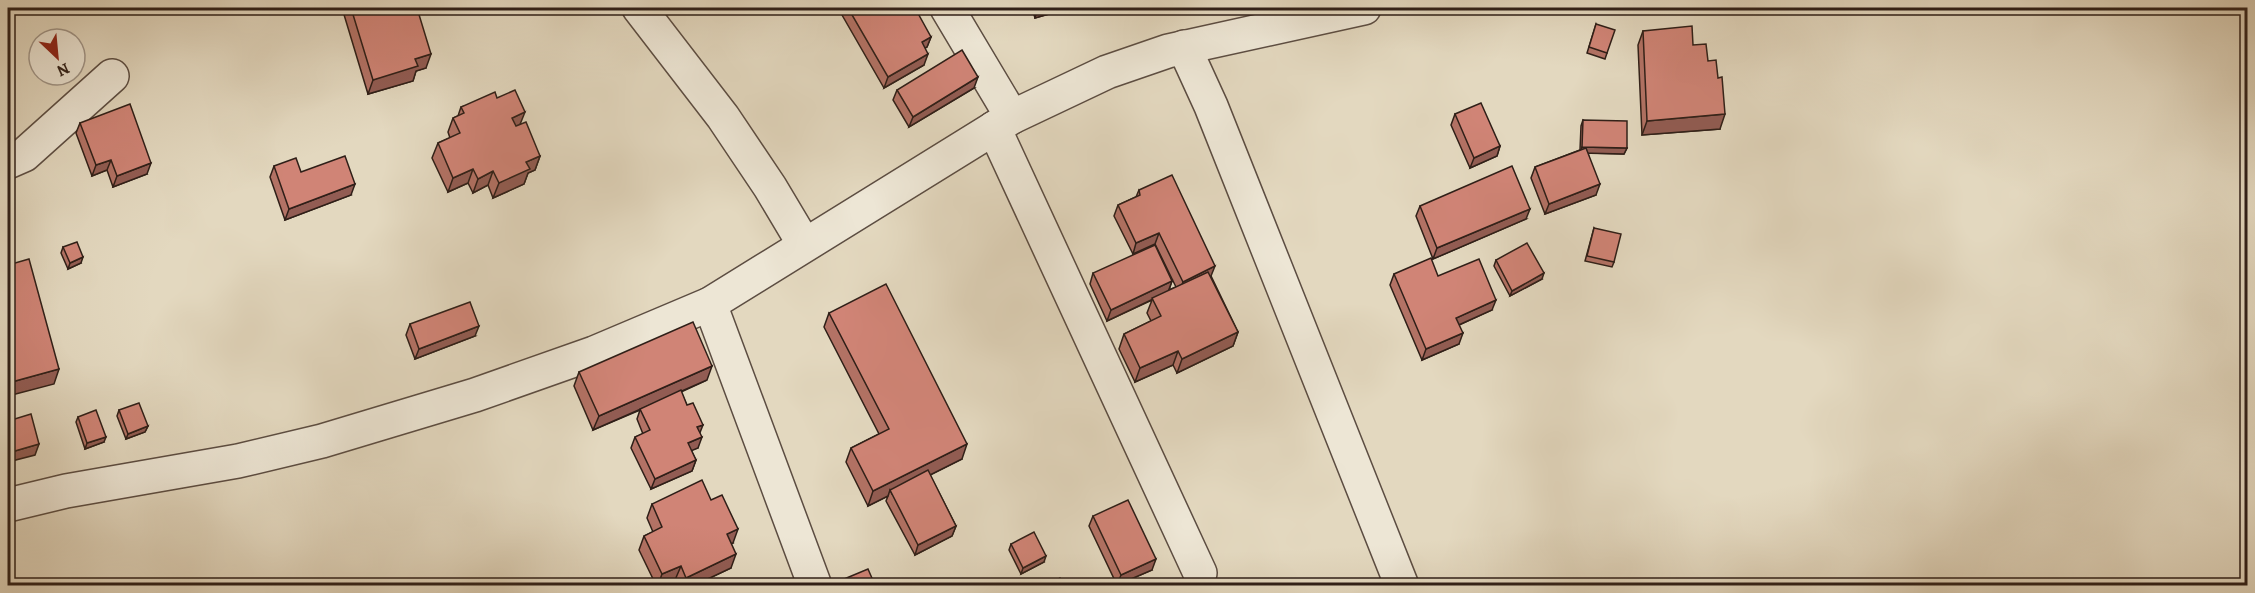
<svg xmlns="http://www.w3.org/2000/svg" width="2255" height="593" font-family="Alegreya,serif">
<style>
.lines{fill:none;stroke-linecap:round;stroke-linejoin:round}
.minor-casing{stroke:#5c4d42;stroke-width:36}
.minor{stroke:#ede6d5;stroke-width:33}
.wall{fill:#b37265;stroke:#2f1f18;stroke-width:1.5}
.shaded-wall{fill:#925c53;stroke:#2f1f18;stroke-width:1.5}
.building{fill:#d08476;stroke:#2f1f18;stroke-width:1.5}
</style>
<rect width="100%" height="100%" fill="#e3d8bf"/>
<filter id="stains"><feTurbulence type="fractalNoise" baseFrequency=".00333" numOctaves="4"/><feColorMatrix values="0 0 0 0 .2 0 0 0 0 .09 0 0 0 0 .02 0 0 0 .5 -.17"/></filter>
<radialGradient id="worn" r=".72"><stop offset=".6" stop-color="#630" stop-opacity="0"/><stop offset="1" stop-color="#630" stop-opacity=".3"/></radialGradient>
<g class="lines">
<defs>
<g id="minor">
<polyline points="639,8 723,117 770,187 804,244"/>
<polyline points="947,8 1012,117"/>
<polyline points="1184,47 1211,106 1402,586"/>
<polyline points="994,128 1200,573"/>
<polyline points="8,162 24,155 112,76"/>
<polyline points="710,304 815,586"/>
<polyline points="8,505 66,491 238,461 322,441 475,395 594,353 710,304 1012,117 1107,72 1168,51 1364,8"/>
</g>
</defs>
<use href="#minor" class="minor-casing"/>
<use href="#minor" class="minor"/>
</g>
<g class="wall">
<polygon points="342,8 417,8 426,68 416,71 413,81 368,94"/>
<polygon points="838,8 902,8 931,37 927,47 925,48 924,65 884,88"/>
<polygon points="1032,8 1070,8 1035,18"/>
<polygon points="1596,24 1607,53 1605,59 1587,53"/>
<polygon points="1643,31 1693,45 1708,61 1720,129 1642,135 1638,45"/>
<polygon points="974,88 909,127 893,100 897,90"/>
<polygon points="497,98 520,124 540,156 535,170 528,173 524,184 493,198 488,185 473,193 468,183 448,192 432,158 438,143 450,138 448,132 453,118 458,116 461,107"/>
<polygon points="1455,114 1500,146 1497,156 1470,168 1451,125"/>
<polygon points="1583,120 1627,148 1624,154 1588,153 1596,195 1545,214 1531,178 1535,167 1580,150 1581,126"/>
<polygon points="80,123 147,174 113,187 107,170 92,176 76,133"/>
<polygon points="274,166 301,172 351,195 285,220 270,177"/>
<polygon points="1139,190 1211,276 1238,332 1233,346 1177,373 1173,365 1135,382 1119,349 1124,334 1151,321 1147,313 1152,300 1107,321 1090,284 1093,273 1172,281 1169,290 1176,287 1155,244 1133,254 1114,216 1118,205 1136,197"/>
<polygon points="1420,206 1526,219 1433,259 1416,216"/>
<polygon points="1594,228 1614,262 1612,267 1585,261"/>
<polygon points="63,247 81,263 68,269 61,253"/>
<polygon points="1496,260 1542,279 1510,296 1494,266"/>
<polygon points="1394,274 1438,276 1492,310 1459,325 1459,344 1422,360 1390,285"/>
<polygon points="829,313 962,459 930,475 956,526 952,536 915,555 886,501 888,496 868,506 846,462 851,448 879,434 824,327"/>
<polygon points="410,324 475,336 415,359 406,335"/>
<polygon points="579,372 707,380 681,392 700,434 698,448 691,450 696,460 692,471 651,489 631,448 635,437 643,434 637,419 640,410 593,430 574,386"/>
<polygon points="119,410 148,426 145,432 126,439 117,416"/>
<polygon points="78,417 104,442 85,449 76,422"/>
<polygon points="652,504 733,543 731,544 731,568 695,585 678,585 675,580 663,585 656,585 639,550 644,536 653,532 647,518"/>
<polygon points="1093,516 1152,570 1117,585 1089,526"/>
<polygon points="1011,544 1044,562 1021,574 1009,550"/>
</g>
<g class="shaded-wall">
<polygon points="1038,8 1070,8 1035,18"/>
<polygon points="931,37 927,47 918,52 922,42"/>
<polygon points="431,54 426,68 416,71 413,81 368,94 373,80 415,59"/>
<polygon points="928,54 924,65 884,88 888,77"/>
<polygon points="978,77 974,88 909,127 913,117"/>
<polygon points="525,112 519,127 507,132 512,118"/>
<polygon points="1725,114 1720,129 1642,135 1647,121"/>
<polygon points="1500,146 1497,156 1470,168 1474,158"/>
<polygon points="1582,147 1627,148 1624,154 1580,153"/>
<polygon points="540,156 535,170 528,173 524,184 493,198 499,183 526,162"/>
<polygon points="111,160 107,170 92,176 96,165"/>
<polygon points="151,163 147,174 113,187 117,176"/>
<polygon points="473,169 468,183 448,192 453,178"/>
<polygon points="493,171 488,185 473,193 478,179"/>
<polygon points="355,184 351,195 285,220 289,209"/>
<polygon points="1600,184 1596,195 1545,214 1549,204"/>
<polygon points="1530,209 1526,219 1433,259 1437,248"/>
<polygon points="1159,233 1155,244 1133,254 1136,243"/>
<polygon points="83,257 81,263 68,269 70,263"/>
<polygon points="1215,266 1211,276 1179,292 1183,282"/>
<polygon points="1544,273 1542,279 1510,296 1512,291"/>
<polygon points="1172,281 1168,292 1107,321 1111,310"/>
<polygon points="1496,300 1492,310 1452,328 1456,318"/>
<polygon points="479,326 475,336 415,359 419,349"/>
<polygon points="1238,332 1233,346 1177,373 1182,359"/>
<polygon points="1463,333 1459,344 1422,360 1426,349"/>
<polygon points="1178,351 1173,365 1135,382 1140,368"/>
<polygon points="712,366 707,380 593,430 599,416"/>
<polygon points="59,369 54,384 8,396 8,383"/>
<polygon points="703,425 699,435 697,427"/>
<polygon points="148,426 145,432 126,439 128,434"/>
<polygon points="106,437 104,442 85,449 87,443"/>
<polygon points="702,437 698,448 684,454 688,443"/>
<polygon points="39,444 35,455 8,462 8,453"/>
<polygon points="967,444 962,459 892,494 890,490 888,496 868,506 873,491"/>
<polygon points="696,460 692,471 651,489 655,479"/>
<polygon points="956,526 952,536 915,555 918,545"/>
<polygon points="738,529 733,543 721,548 727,534"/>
<polygon points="736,554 731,568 695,585 683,585 686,578"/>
<polygon points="1046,556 1044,562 1021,574 1023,568"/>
<polygon points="1156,559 1152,570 1117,585 1121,575"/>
<polygon points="681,566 675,580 663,585 658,585 662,574"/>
</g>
<g class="building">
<polygon points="351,8 417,8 431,54 415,59 418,66 373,80"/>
<polygon points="848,8 915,8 931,37 922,42 928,54 888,77"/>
<polygon points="1596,24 1615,30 1607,53 1589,47"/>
<polygon points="1692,26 1693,45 1706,44 1708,61 1716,60 1718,78 1722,77 1725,114 1647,121 1643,31"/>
<polygon points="962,50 978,77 913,117 897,90"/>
<polygon points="515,90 525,112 512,118 516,126 526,122 540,156 526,162 530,169 499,183 493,171 478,179 473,169 453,178 438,143 460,133 453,118 464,113 461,107 495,92 497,98"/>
<polygon points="1481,103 1500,146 1474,158 1455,114"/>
<polygon points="130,104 151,163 117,176 111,160 96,165 80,123"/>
<polygon points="1583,120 1627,121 1627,148 1582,147"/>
<polygon points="1586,148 1600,184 1549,204 1535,167"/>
<polygon points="345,156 355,184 289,209 274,166 296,158 301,172"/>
<polygon points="1512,166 1530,209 1437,248 1420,206"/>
<polygon points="1172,175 1215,266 1183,282 1159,233 1136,243 1118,205 1140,195 1139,190"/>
<polygon points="1594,228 1621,234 1614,262 1587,256"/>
<polygon points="77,242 83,257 70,263 63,247"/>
<polygon points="1527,243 1544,273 1512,291 1496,260"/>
<polygon points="1155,245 1172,281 1111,310 1093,273"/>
<polygon points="1431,258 1438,276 1479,259 1496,300 1456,318 1463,333 1426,349 1394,274"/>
<polygon points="29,259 59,369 8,383 8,265"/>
<polygon points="1208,272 1238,332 1182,359 1178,351 1140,368 1124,334 1161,316 1152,298"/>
<polygon points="886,284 967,444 873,491 851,448 889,429 829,313"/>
<polygon points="470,302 479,326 419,349 410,324"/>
<polygon points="693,322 712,366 599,416 579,372"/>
<polygon points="681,390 687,405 693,403 703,425 697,427 702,437 688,443 696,460 655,479 635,437 650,430 640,409"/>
<polygon points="139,403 148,426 128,434 119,410"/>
<polygon points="96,410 106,437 87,443 78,417"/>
<polygon points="31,414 39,444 8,453 8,421"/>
<polygon points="928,470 956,526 918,545 890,490"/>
<polygon points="702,480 711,500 722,495 738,529 727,534 736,554 686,578 681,566 662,574 644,536 662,527 652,504"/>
<polygon points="1128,500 1156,559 1121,575 1093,516"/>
<polygon points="1034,532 1046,556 1023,568 1011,544"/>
<polygon points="868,569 875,585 838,585 837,582"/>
<polygon points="1060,578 1064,585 1047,585"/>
<polygon points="1347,579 1351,585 1333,585"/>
</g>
<rect width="2255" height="593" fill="none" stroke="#e3d8bf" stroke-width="30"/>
<rect x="9" y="9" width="2237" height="575" fill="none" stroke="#2f1f18" stroke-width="3"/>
<rect x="15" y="15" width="2225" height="563" fill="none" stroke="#2f1f18" stroke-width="1.5"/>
<g transform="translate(57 57) rotate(154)"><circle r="28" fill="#ede6d5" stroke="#a19689" stroke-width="1.5"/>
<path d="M0-4.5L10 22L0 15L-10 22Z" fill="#8f2418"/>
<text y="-9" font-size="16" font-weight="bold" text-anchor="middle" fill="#2f1f18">N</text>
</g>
<rect width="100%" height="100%" filter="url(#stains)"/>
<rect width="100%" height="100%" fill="url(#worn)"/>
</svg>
